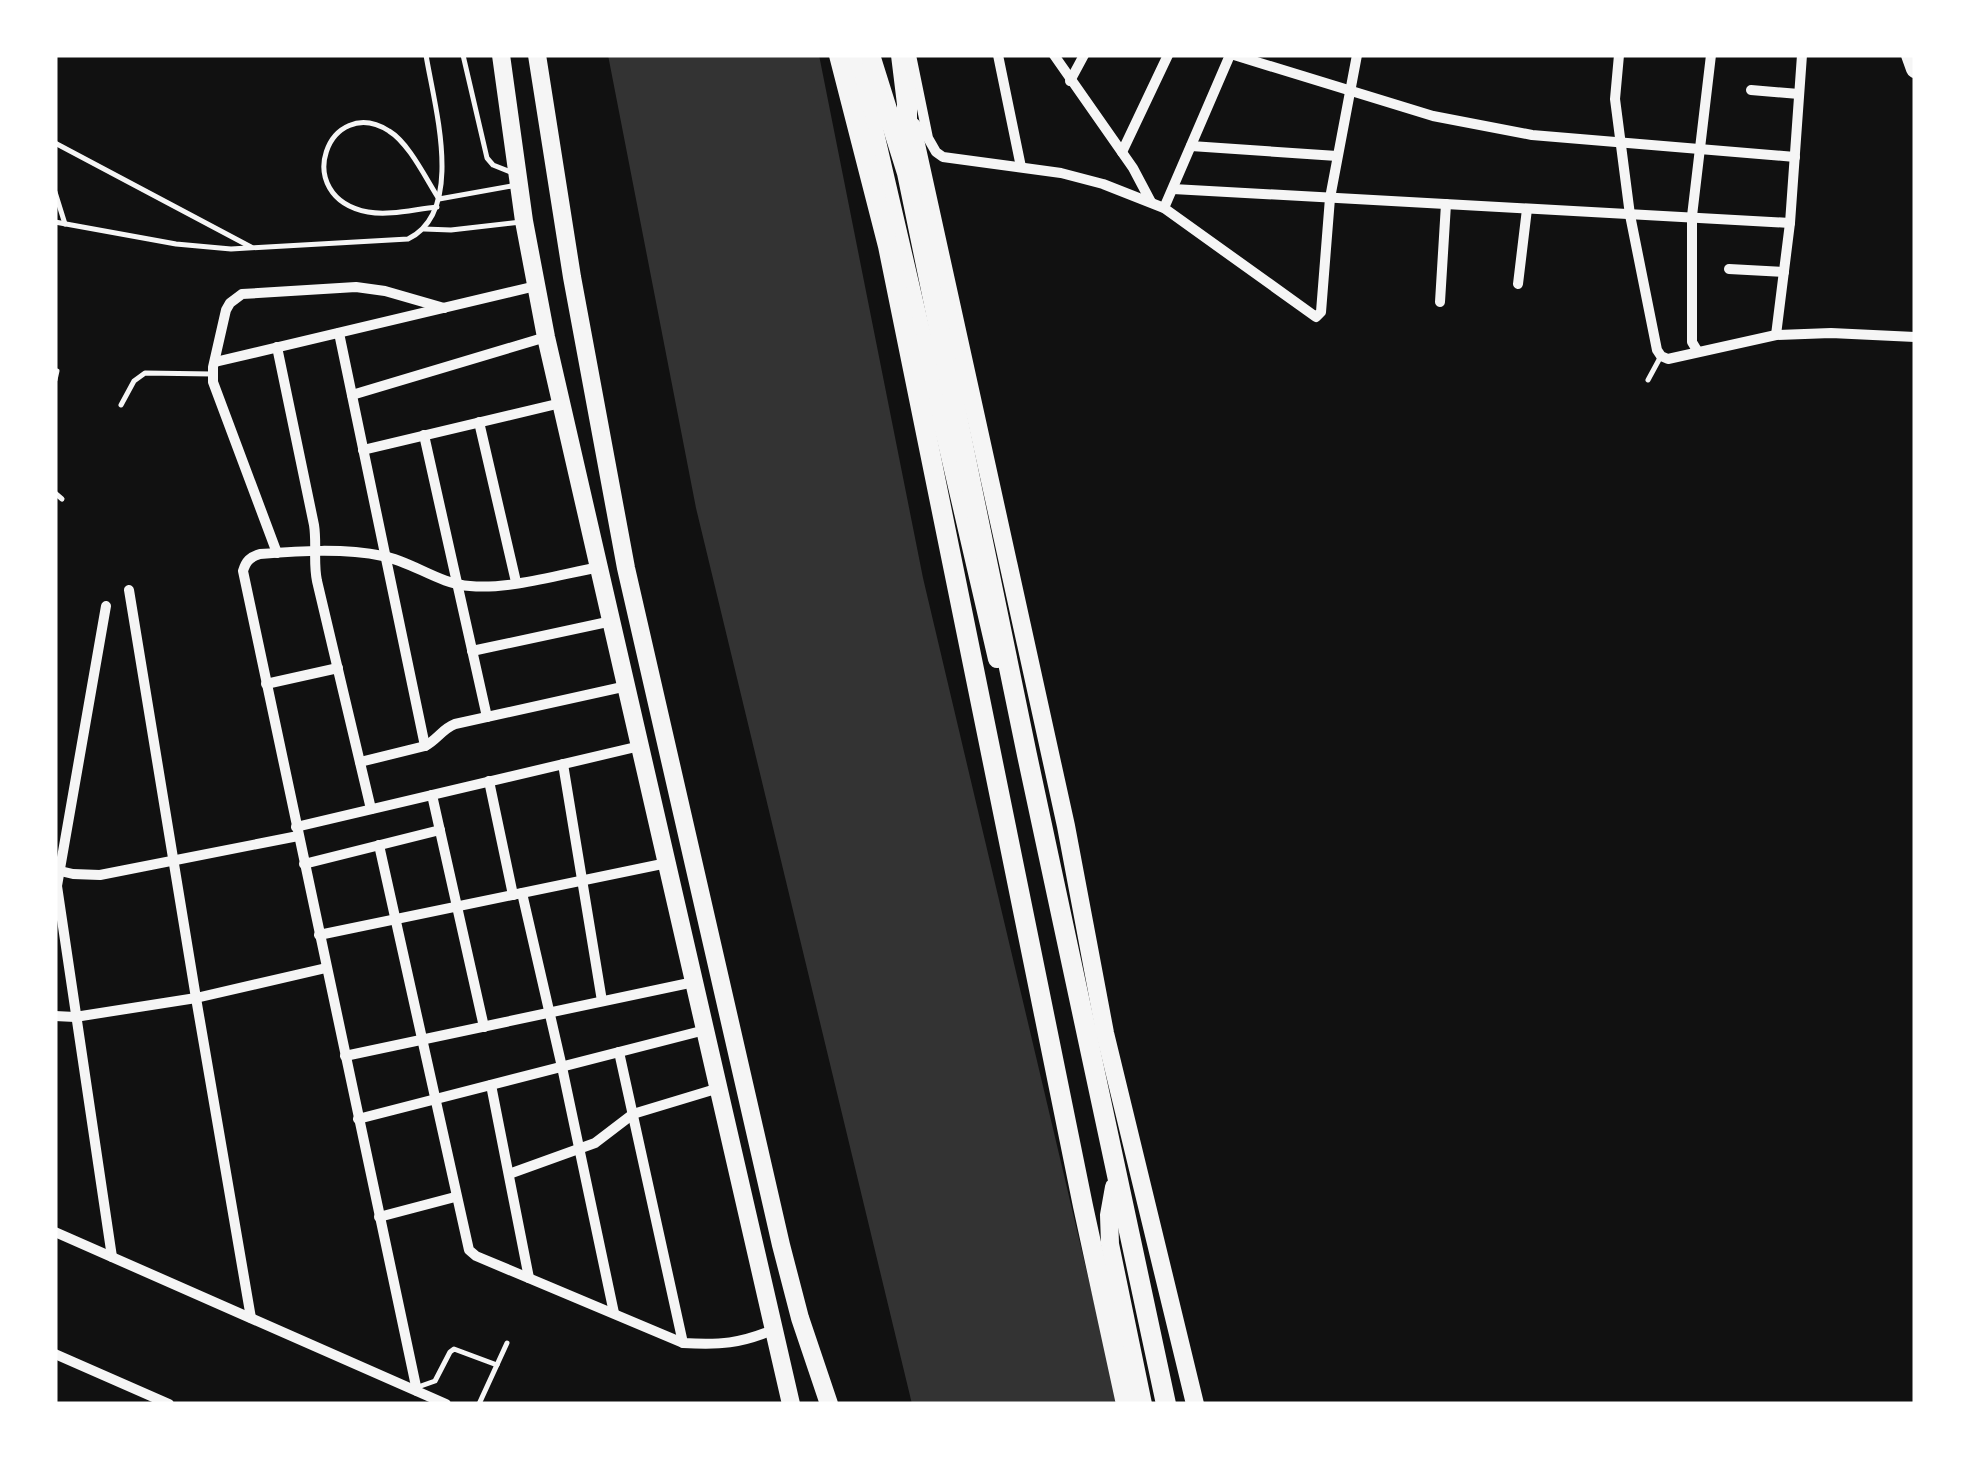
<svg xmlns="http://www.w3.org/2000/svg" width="1970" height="1459" font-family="Merriweather,serif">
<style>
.water{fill:#333}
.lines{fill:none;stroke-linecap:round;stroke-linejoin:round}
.service{stroke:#f5f5f5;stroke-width:5}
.minor{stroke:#f5f5f5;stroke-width:10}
.primary{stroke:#f5f5f5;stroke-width:18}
.motorway{stroke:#f5f5f5;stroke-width:20}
</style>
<rect width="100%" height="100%" fill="#111"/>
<polygon class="water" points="608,55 819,55 923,578 1118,1404 912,1404 696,508"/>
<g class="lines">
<g class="service">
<polyline points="463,55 487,158 493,165 513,173"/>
<polyline points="55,143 251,247"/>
<polyline points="55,192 65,224"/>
<path d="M437 207C415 209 390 216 368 212 289 197 329 93 389 131 409 143 426 179 439 199L517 185"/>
<path d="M55 222 176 244 231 249 408 239C466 211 434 105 426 55"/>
<polyline points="424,229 451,230 521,222"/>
<polyline points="55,380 57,371"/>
<polyline points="1648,380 1661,356"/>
<polyline points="121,405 134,381 145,373 212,374"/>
<polyline points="55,493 62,499"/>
<polyline points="418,1387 435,1381 450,1352 454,1349 497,1365"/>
<polyline points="479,1404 507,1343"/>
</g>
<g class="minor">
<polyline points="911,55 928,138 936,152 943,157 1061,173 1103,184 1164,208 1316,317 1321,312 1330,198 1357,55"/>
<polyline points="998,55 1021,167"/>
<polyline points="1054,55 1133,168 1151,202"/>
<polyline points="1234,55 1433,116 1532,135 1795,157"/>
<polyline points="1619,55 1615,99 1630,215 1657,350 1661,356 1668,359 1776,335 1831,333 1915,337"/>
<polyline points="1070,81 1084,55"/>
<polyline points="1751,90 1799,94"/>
<polyline points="1191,146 1337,156"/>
<polyline points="1122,152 1168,55"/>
<polyline points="1173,189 1790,223"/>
<polyline points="1164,208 1230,55"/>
<polyline points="1729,269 1784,272"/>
<polyline points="1518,284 1527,209"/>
<polyline points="1440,302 1446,204"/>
<polyline points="339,333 425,746"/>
<polyline points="1776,335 1790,223 1802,55"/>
<path d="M277 347 314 525C317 544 313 562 317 581L371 809"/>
<polyline points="1698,352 1692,342 1692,216 1711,55"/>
<polyline points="215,362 536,286"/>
<polyline points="352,395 546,337"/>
<polyline points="479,422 516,582"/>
<polyline points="424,435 487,717"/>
<polyline points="363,450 561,403"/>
<polyline points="277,553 213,382 213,367 226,310 230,303 242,294 356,287 385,291 444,308"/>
<polyline points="129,590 196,998 251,1318"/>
<polyline points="106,606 57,886 112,1257"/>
<polyline points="472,651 612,621"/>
<polyline points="266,684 338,668"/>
<path d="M360 762 425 746C437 740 442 729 455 724L627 686"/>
<polyline points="563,764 602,1001"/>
<polyline points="489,781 513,895"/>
<polyline points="432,795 484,1027"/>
<polyline points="296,827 640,746"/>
<path d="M379 845 469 1250 476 1256 683 1343C720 1345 740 1344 775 1329"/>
<polyline points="304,864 440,830"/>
<polyline points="56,870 73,874 100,875 298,836"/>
<polyline points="522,893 562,1067 614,1313"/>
<polyline points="319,935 667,863"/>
<polyline points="55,1016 75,1017 196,998 326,968"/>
<polyline points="619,1052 683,1343"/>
<polyline points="345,1056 694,982"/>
<polyline points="491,1085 529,1278"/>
<polyline points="358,1119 705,1030"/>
<polyline points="509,1174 595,1143 633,1114 719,1088"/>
<polyline points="379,1217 455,1197"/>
<polyline points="55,1232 446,1404"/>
<polyline points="55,1354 169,1404"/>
<path d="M417 1391 243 571C246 561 250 557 260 554 300 551 343 548 383 556 413 562 439 584 470 586 508 590 562 574 600 567"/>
</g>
<g class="primary">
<polyline points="501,55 524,221 546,337 791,1404"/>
<polyline points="537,55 572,277 626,568 781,1245 800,1318 829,1404"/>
<polyline points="857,55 997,659"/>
<polyline points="1910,55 1915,69"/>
<polyline points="912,126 1066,826 1105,1033 1195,1404"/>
<polyline points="1114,1187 1109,1215 1110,1244 1143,1404"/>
</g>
<g class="motorway">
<polyline points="839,55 888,246 1083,1206 1126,1404"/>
<polyline points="870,55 907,173 1027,755 1166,1404"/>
<polyline points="901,55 907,104 907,151"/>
</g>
</g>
<rect width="1970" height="1459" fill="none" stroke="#ffffff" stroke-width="115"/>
</svg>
